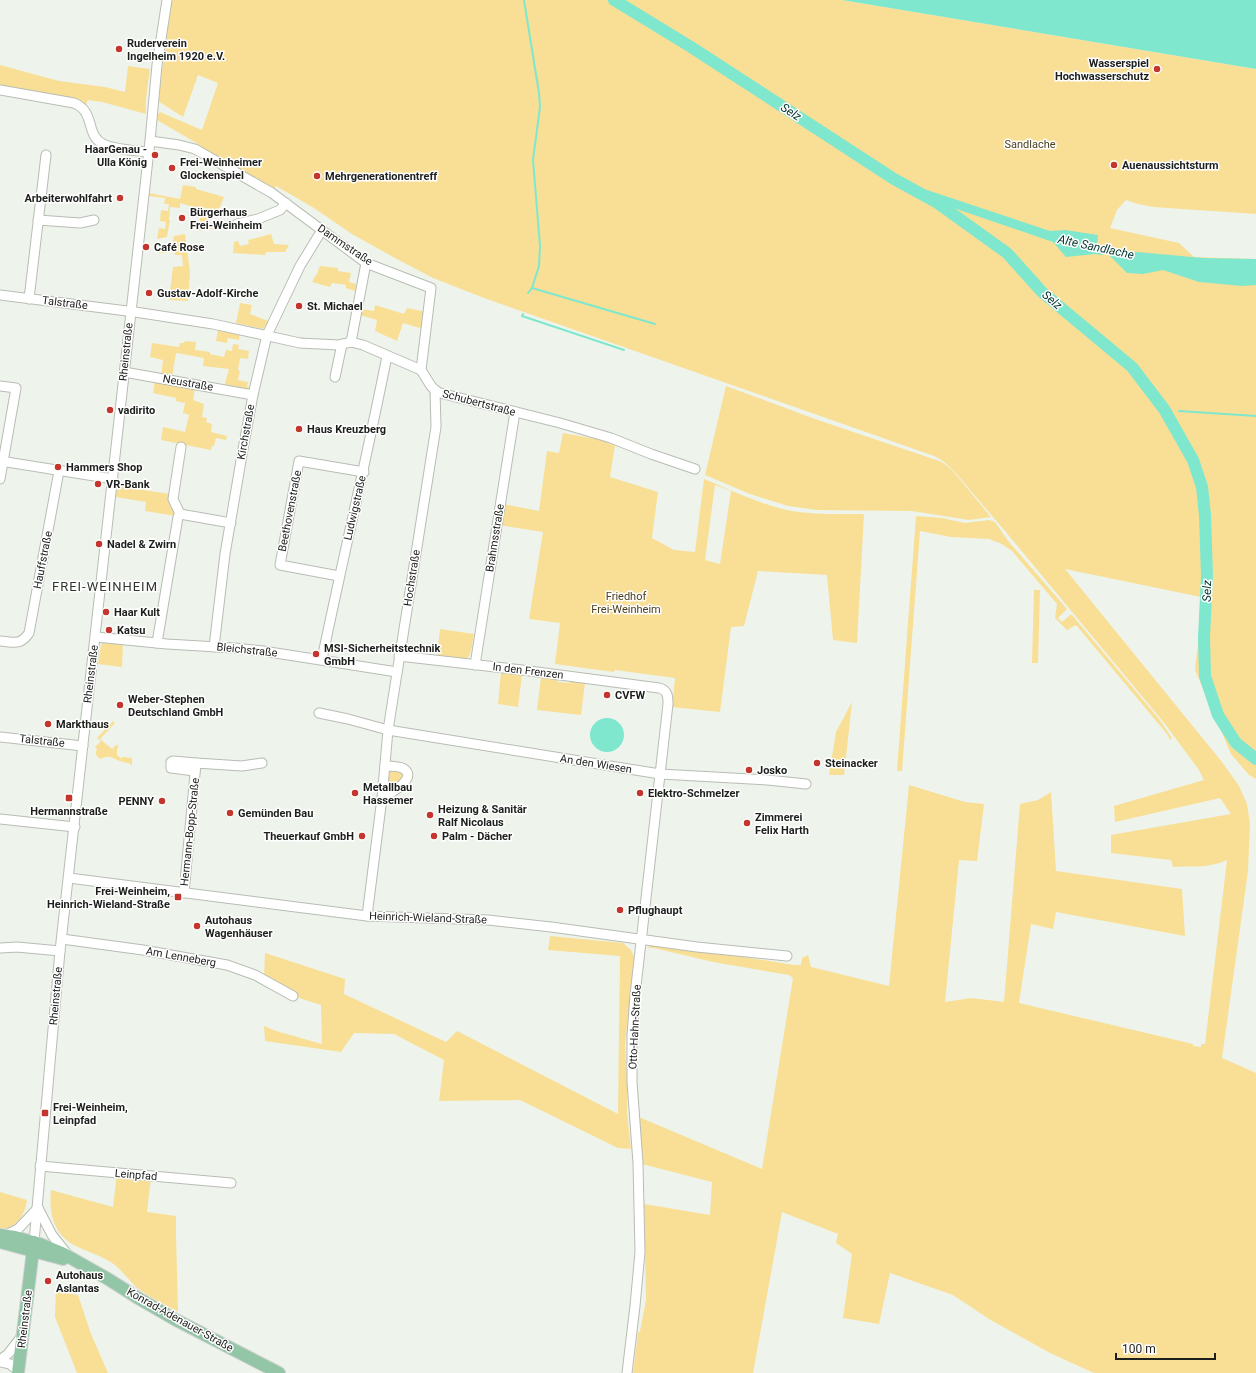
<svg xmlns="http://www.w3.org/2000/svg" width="1256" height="1373" font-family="Roboto,sans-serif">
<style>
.green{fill:#f8df95;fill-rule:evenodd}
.water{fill:#7ee7ce}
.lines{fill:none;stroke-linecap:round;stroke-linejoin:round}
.stream{stroke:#7ee7ce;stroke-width:2}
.river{stroke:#7ee7ce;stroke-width:12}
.minor-casing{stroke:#b8bdb4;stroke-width:11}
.major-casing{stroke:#d2d2d1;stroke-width:14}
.minor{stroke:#fff;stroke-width:9}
.major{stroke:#92c6a7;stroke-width:12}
.poi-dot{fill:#c3352d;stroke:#fff;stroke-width:1.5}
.labels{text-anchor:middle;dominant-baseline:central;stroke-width:3;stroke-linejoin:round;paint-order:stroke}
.poi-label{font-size:11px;font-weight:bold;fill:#1c1f1b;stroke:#fff;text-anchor:start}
.park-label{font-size:11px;fill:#4b401d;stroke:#fff}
.street-label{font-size:11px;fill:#1c1f1b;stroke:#fff}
.water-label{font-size:12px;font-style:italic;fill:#01352b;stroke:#fff}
.quarter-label{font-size:13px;letter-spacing:1px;fill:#30352d;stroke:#fff}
</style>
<rect width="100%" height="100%" fill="#eef4eb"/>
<g class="green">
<path d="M171 0H842L1256 69V214L1153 207 1138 204 1126 200 1117 210 1110 228 1179 243 1194 257 1256 259V779L1249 775 1231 754 1195 670 1200 626 1206 598 1065 569 1222 762 1239 786 1247 804 1250 824 1248 871 1222 1058 1256 1073V1373H1094L1050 1353 989 1319 953 1295 890 1273 879 1324 843 1318 852 1254 836 1243 838 1234 782 1212 753 1373H633L638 1333 640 1331 646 1300 644 1204 710 1215 712 1182 638 1163 634 1115 762 1169 793 978 789 975 713 962 654 948H647L653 945 738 956 794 965H801L802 958 808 955 811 967 889 986 909 785 965 802 984 804 977 861 959 860 945 1002 971 998 1004 1002 1020 804 1038 800 1051 792 1056 871 1182 889 1185 936 1056 912 1053 929 1031 924 1019 1003 1193 1044V1046L1201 1047V1044H1205L1227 860C1212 868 1190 866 1173 867L1171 860 1111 853V835L1231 814 1220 798 1115 822 1114 806 1204 780 1199 770 1165 724 1005 531 953 470 943 461 934 456 484 298 433 278 393 257 352 234 314 208 276 186 274 190 198 147V144L157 120 158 114 160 112 202 130 218 83 198 75 183 117 158 101 166 42Z"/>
<path d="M0 65 59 81 105 87 125 92 128 66 150 69C148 84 145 99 146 114L102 102 88 100 85 106 0 86Z"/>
<polygon points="183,185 196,187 196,189 224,197 218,212 215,212 213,215 210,215 208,221 210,223 219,226 220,223 231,225 199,231 201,209 180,203 180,208 170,207 169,220 170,220 167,237 157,239 159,228 165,229 166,222 160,221 161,210 168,211 169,204 164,204 165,198 149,196 149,193 180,199"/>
<polygon points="185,234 190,272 188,301 169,300 173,267 183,266 182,255 175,255 174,252 159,253 159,246 172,246 174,236"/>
<polygon points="271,234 274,244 289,245 285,252 266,252 265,255 233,253 234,242 238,241 240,246 249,244 248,240"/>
<polygon points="320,266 338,268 338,271 351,273 349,282 356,284 355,291 346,288 346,285 332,283 330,287 312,282 315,276 316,276"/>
<polygon points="240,303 252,305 250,314 268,321 266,325 263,329 236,323"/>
<polygon points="375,305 404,314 407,308 426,312 423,329 403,323 397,341 375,331 377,320 360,315 361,309 374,311"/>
<polygon points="218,329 240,333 239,340 228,338 227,343 216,341"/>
<polygon points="185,341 196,342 195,350 210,352 210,354 224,357 226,350 232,351 233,344 239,345 238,349 249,351 248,359 240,358 238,370 240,371 238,380 248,382 247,387 253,388 252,392 224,387 229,369 203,366 204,358 176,353 172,377 161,376 163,360 150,357 152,343 179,347 180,343 184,343"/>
<polygon points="155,380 195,389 193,400 204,404 202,417 207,418 206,422 212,424 211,432 227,436 226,440 216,438 214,446 212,446 211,450 161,440 163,427 185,432 189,415 183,413 185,403 176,401 176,398 153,393"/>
<polygon points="726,386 815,419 942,462 952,470 991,517 969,520 912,511 817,510 788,506 750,494 705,475"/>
<path d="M563 433 607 441V443L615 445 610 477 658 492 652 538 674 550 695 552 704 479C731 490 759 504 787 510 813 515 838 514 864 514L857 643 833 640 827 575 758 571 744 626 731 627 720 712 672 707 675 678 615 670 614 672 555 664 560 623 529 619 543 532 499 525 503 504 539 511 547 451 559 453ZM715 485 731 491 720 564 705 560Z"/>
<polygon points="117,486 170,494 176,516 145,511 146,502 116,497"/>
<polygon points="916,516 942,518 965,523 989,520 995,522 1009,542 1067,609 1058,618 1062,622 1070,615 1072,615 1159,719 1172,738 1170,740 1167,734 1076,625 1067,630 1055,618 1057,604 1012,551 1002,544 989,539 951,537 920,531 902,771 897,771"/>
<polygon points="1034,590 1040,590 1038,663 1032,663"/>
<path d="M440 629 474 634C472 643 472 653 467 659L437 657Z"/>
<polygon points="104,641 123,643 122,667 98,664 101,645"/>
<polygon points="501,672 522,675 518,707 498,704"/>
<polygon points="541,677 558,679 558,682 569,683 570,681 585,683 581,715 537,710"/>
<polygon points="852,702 844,775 829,775 836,732"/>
<path d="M113 721 115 723 100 739 112 749 116 745 119 746 117 749V755L122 759V757L132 758V766L129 763C120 763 111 755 106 757 104 757 102 759 100 759 96 756 95 753 97 749L95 747 101 741 97 738Z"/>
<polygon points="388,770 403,772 404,777 397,787 385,790"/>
<polygon points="550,936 623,943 631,950 634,957 625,1045 627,1077 627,1113 631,1149 618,1148 520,1100 439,1101 444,1060 394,1034 354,1033 341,1052 265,1041 264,1026 276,1031 322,1044 321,1005 293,996 264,979 265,953 345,979 344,994 446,1042 457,1031 618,1114 620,956 548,950"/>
<path d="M117 1173 151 1177 147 1212 176 1216V1234L178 1312C165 1304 148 1297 136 1287 129 1280 123 1272 115 1265 102 1255 86 1252 72 1244 52 1232 49 1210 51 1190L113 1207Z"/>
<path d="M0 1192 27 1200C25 1215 16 1229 0 1229Z"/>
<polygon points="56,1291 78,1295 91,1334 108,1373 77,1373 55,1317"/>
</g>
<g class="water">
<polygon points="842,0 1256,0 1256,69"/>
<polygon points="894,179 1050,231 1065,230 1098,235 1097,245 1126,251 1203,258 1256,259 1256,285 1242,286 1199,282 1163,270 1143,274 1127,273 1107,253 1101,255 1095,254 1066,257 1053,242 936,202"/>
<circle cx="607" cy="735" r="17"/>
</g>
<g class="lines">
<g class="stream">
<polyline points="524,0 539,93 540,107 533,160 540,246 539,266 532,288 655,324"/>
<polyline points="528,293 532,288"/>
<polyline points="523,314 522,316 624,350"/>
<polyline points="1164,409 1171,410"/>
<polyline points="1179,411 1256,416"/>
</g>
<polyline class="river" points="614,0 691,47 894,179 936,202 1007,253 1042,292 1132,367 1164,409 1193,460 1202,487 1205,515 1207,576 1204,637 1205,676 1218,715 1236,743 1256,759"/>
<defs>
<g id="minor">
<path d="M0 90 74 103C96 112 85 135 103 144 112 149 137 151 149 152"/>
<polyline points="150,141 179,145 195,149 272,193 366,263 431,288 421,370"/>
<polyline points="38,220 80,223 94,220"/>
<polyline points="237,224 258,219 280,210 286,203"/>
<polyline points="0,295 135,312 213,324 300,343 339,345 351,342 363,345 421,370 431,386 435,390 440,393 560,423 611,438 651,454 695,469"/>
<polyline points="29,299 46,155"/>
<polyline points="351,342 366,263"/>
<polyline points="124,372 253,395"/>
<polyline points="335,377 342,344"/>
<polyline points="0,386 16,388 0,479"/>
<polyline points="0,461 113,479"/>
<polyline points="180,514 231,523"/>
<polyline points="339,576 280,565 299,461 364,472"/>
<polyline points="96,637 167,644 234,648 263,651 397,672"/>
<path d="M0 641C14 642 20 646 29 633L59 471"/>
<polyline points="157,643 178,517 180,514 173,499 181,447"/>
<polyline points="214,647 225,554 243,449 253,395 267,335 300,266 322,230"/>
<path d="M399 656 522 670 659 688C668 690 668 697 668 704L635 995 632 1035V1082L638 1163 640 1252 635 1306 627 1373"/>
<path d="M322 659C343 558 367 457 387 356"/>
<polyline points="475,665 515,412"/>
<polyline points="319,713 348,719 388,730 660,774 768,780 806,784"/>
<polyline points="0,737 83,746"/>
<polyline points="195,771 171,768 171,762 173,761 196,763"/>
<path d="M382 798C389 794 418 779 404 769 400 766 391 766 385 766"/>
<polyline points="0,819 75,827"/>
<polyline points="69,878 367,916 488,920 551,927 697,947 787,956"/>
<polyline points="184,893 196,763 242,766 262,763"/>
<polyline points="367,916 382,798 388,730 436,427 435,390"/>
<polyline points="62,939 143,950 227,965 255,975 293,996"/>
<polyline points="0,948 17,947 60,951"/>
<polyline points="40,1166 231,1183"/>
<polyline points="38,1208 52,1235 67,1254"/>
<polyline points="4,1236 18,1229 38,1208"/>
<polyline points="34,1242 60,951 150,141 157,65 167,0"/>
<polyline points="0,1360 8,1354 22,1336"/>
<polyline points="0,1362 10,1364 18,1371"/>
</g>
<g id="major">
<polyline points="0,1235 15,1237 40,1244 62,1253 108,1279 138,1298 176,1320 279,1373"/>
<polyline points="0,1242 63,1259"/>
<polyline points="18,1373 34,1242"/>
</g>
</defs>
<use href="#minor" class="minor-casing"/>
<use href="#major" class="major-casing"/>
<use href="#minor" class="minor"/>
<use href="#major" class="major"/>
</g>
<g class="poi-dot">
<circle cx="119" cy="49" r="4"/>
<circle cx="1157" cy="69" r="4"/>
<circle cx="155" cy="155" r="4"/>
<circle cx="1114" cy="165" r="4"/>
<circle cx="172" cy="168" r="4"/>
<circle cx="317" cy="176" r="4"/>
<circle cx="120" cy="198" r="4"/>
<circle cx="182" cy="218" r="4"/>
<circle cx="146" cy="247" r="4"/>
<circle cx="149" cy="293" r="4"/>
<circle cx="299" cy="306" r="4"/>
<circle cx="110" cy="410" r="4"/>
<circle cx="299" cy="429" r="4"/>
<circle cx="58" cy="467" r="4"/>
<circle cx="98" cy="484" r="4"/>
<circle cx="99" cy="544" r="4"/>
<circle cx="106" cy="612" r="4"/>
<circle cx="109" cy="630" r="4"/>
<circle cx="316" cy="654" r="4"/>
<circle cx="607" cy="695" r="4"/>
<circle cx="120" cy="705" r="4"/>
<circle cx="48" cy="724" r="4"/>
<circle cx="817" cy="763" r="4"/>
<circle cx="749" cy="770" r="4"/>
<circle cx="355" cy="793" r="4"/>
<circle cx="640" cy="793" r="4"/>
<rect x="65" y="794" width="8" height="8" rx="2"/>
<circle cx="162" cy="801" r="4"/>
<circle cx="230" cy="813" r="4"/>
<circle cx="430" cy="815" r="4"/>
<circle cx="747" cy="823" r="4"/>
<circle cx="362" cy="836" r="4"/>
<circle cx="434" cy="836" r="4"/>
<rect x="174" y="893" width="8" height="8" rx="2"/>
<circle cx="620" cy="910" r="4"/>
<circle cx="197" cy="926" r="4"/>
<rect x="41" y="1109" width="8" height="8" rx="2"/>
<circle cx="48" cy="1281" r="4"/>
</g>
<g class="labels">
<g class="poi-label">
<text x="127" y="43">Ruderverein<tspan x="127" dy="13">Ingelheim 1920 e.V.</tspan></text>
<text x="1149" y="63" text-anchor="end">Wasserspiel<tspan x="1149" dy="13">Hochwasserschutz</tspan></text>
<text x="147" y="149" text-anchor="end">HaarGenau -<tspan x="147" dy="13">Ulla König</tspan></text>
<text x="180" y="162">Frei-Weinheimer<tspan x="180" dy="13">Glockenspiel</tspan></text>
<text x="1122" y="165">Auenaussichtsturm</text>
<text x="325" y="176">Mehrgenerationentreff</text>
<text x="112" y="198" text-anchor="end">Arbeiterwohlfahrt</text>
<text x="190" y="212">Bürgerhaus<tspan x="190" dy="13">Frei-Weinheim</tspan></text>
<text x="154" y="247">Café Rose</text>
<text x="157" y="293">Gustav-Adolf-Kirche</text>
<text x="307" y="306">St. Michael</text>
<text x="118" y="410">vadirito</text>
<text x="307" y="429">Haus Kreuzberg</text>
<text x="66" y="467">Hammers Shop</text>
<text x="106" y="484">VR-Bank</text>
<text x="107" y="544">Nadel &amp; Zwirn</text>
<text x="114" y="612">Haar Kult</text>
<text x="117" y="630">Katsu</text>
<text x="324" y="648">MSI-Sicherheitstechnik<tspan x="324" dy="13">GmbH</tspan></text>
<text x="615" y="695">CVFW</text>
<text x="128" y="699">Weber-Stephen<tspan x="128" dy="13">Deutschland GmbH</tspan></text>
<text x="56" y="724">Markthaus</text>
<text x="825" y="763">Steinacker</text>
<text x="757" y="770">Josko</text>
<text x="363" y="787">Metallbau<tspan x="363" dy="13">Hassemer</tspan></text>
<text x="648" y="793">Elektro-Schmelzer</text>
<text x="154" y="801" text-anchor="end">PENNY</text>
<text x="438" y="809">Heizung &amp; Sanitär<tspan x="438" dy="13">Ralf Nicolaus</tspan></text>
<text x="69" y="811" text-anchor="middle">Hermannstraße</text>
<text x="238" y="813">Gemünden Bau</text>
<text x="755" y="817">Zimmerei<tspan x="755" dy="13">Felix Harth</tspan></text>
<text x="354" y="836" text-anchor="end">Theuerkauf GmbH</text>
<text x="442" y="836">Palm - Dächer</text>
<text x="170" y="891" text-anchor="end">Frei-Weinheim,<tspan x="170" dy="13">Heinrich-Wieland-Straße</tspan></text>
<text x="628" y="910">Pflughaupt</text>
<text x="205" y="920">Autohaus<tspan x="205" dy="13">Wagenhäuser</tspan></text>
<text x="53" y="1107">Frei-Weinheim,<tspan x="53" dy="13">Leinpfad</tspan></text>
<text x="56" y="1275">Autohaus<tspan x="56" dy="13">Aslantas</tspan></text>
</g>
<g class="park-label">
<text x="1030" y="144">Sandlache</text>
<text x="626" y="596">Friedhof<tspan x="626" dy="13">Frei-Weinheim</tspan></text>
</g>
<g class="street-label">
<text transform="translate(345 245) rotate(34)">Dammstraße</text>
<text transform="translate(65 303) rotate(7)">Talstraße</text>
<text transform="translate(126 352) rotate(-84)">Rheinstraße</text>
<text transform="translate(188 383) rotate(10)">Neustraße</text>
<text transform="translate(479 403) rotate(15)">Schubertstraße</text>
<text transform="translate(246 432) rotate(-80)">Kirchstraße</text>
<text transform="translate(355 508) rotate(-77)">Ludwigstraße</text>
<text transform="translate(290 511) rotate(-79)">Beethovenstraße</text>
<text transform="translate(495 538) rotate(-81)">Brahmsstraße</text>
<text transform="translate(43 560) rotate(-79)">Hauffstraße</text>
<text transform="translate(412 578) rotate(-81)">Hochstraße</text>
<text transform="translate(247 650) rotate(6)">Bleichstraße</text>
<text transform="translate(528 671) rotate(7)">In den Frenzen</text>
<text transform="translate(91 674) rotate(-83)">Rheinstraße</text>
<text transform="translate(42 741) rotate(6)">Talstraße</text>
<text transform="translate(596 764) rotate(9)">An den Wiesen</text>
<text transform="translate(190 832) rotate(-84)">Hermann-Bopp-Straße</text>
<text transform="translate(428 918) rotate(2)">Heinrich-Wieland-Straße</text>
<text transform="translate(181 957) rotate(10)">Am Lenneberg</text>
<text transform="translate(56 996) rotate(-85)">Rheinstraße</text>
<text transform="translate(635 1027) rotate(-87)">Otto-Hahn-Straße</text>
<text transform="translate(136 1175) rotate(5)">Leinpfad</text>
<text transform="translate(25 1319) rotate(-83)">Rheinstraße</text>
<text transform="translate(180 1320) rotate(29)">Konrad-Adenauer-Straße</text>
</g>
<g class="water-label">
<text transform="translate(791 112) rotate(33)">Selz</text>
<text transform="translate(1096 247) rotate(12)">Alte Sandlache</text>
<text transform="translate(1052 300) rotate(41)">Selz</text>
<text transform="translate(1207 591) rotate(-89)">Selz</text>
</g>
<g class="quarter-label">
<text x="105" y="586">FREI-WEINHEIM</text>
</g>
</g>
<path d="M1116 1353v6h99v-6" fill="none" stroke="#1c1f1b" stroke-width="2"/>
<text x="1122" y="1353" font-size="12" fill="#1c1f1b" stroke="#ffffff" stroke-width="3" paint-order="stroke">100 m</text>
</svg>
